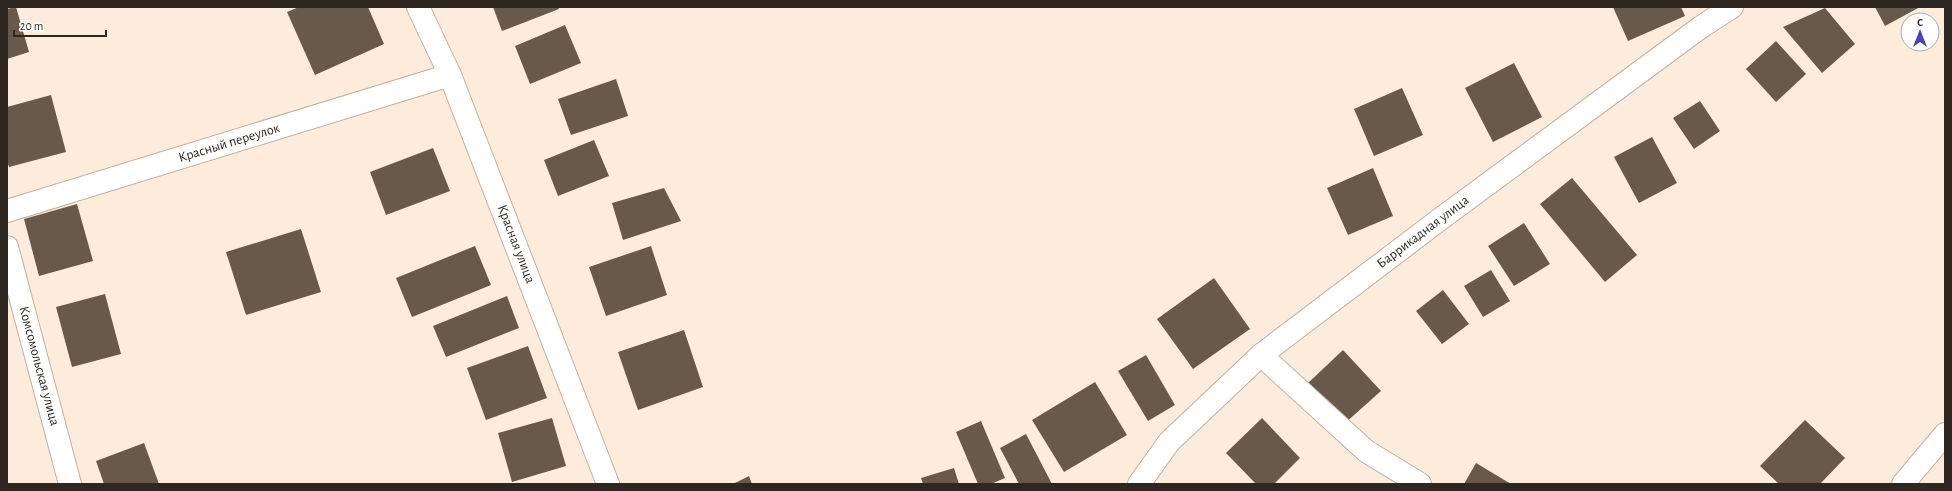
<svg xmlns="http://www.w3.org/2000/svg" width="1952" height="491" font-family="'Alegreya Sans',sans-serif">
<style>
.building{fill:#68594b}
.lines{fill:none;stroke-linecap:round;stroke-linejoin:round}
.street-casing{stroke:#c0b09f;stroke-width:24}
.street{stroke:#fff;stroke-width:22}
.labels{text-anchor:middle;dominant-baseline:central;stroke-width:4;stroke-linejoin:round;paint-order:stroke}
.street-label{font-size:14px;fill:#2e2721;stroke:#fff}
</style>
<rect width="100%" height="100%" fill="#fdecdb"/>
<g class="building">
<polygon points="16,7 29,52 7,59 7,9"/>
<polygon points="299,7 368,7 384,44 315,75 287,12"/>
<polygon points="493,7 558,7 559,9 502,31"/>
<polygon points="1613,7 1681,7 1685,16 1628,41"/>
<polygon points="1875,7 1920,7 1885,26"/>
<polygon points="1825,8 1855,44 1822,73 1783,27"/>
<polygon points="565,25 581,63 530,84 515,46"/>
<polygon points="1776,41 1806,74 1776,102 1746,69"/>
<polygon points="1514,63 1542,117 1493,142 1465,88"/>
<polygon points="616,79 628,116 571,135 558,99"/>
<polygon points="1402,88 1423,135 1374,156 1354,109"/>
<polygon points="51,95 66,152 9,167 7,161 7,107"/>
<polygon points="1700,101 1720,131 1694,149 1673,118"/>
<polygon points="1652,137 1677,183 1639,203 1614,157"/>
<polygon points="594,140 609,176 558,196 544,160"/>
<polygon points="433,148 450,191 386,215 370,172"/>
<polygon points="1373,168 1393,216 1348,235 1327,188"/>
<polygon points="1572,178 1637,255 1605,282 1540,204"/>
<polygon points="664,188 681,221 623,240 612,203"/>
<polygon points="77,204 93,261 39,276 24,219"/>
<polygon points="1524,223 1550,264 1514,286 1488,246"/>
<polygon points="301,229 321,292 246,315 226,252"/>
<polygon points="475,246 491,285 412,317 396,278"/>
<polygon points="651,246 667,295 606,316 589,267"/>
<polygon points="1491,270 1510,301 1483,317 1464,286"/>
<polygon points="1214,278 1250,329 1193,369 1157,319"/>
<polygon points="1443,290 1469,324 1442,344 1416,311"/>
<polygon points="105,294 121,354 72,367 56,307"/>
<polygon points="507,296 519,328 446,357 433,326"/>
<polygon points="684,330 703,387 638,410 618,352"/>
<polygon points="528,346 547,398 486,420 467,368"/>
<polygon points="1343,350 1381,391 1344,424 1307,384"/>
<polygon points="1146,355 1175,405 1148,421 1118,371"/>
<polygon points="1095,382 1127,435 1064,472 1032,420"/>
<polygon points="552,418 566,466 512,482 498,433"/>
<polygon points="1262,418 1300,458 1274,484 1256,484 1226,453"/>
<polygon points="1805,420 1845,458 1820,484 1779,484 1760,466"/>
<polygon points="981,421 1005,478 991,484 978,484 956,432"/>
<polygon points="1026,434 1052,484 1019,484 1000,448"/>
<polygon points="144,443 159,484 104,484 96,461"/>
<polygon points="1476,463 1511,484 1464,484"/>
<polygon points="954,468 959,484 923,484 921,478"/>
<polygon points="749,476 752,484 733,484"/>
</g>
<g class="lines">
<defs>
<g id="street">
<polyline points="418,7 450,75 608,484"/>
<polyline points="7,211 450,75"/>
<polyline points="7,247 70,484"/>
<polyline points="1261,355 1366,451 1420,484"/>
<polyline points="1139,484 1169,442 1261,355 1439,220 1701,27 1732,7"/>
<polyline points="1903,484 1945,434"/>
</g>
</defs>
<use href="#street" class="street-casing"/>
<use href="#street" class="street"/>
</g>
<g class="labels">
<g class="street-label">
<text transform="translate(229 143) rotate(-17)">Красный переулок</text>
<text transform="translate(1423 232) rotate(-37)">Баррикадная улица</text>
<text transform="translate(516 244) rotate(69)">Красная улица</text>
<text transform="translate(39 366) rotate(75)">Комсомольская улица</text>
</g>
</g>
<rect width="1952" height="491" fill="none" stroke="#2e2721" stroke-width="16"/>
<g transform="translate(1920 32)"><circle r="19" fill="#ffffff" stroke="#aba9a6"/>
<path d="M0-3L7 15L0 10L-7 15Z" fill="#4d42b9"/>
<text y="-6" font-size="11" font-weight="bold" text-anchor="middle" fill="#2e2721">С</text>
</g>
<path d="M14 30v6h92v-6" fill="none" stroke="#2e2721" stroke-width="2"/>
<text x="20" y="30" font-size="12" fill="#2e2721" stroke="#ffffff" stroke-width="3" paint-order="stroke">20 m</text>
</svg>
